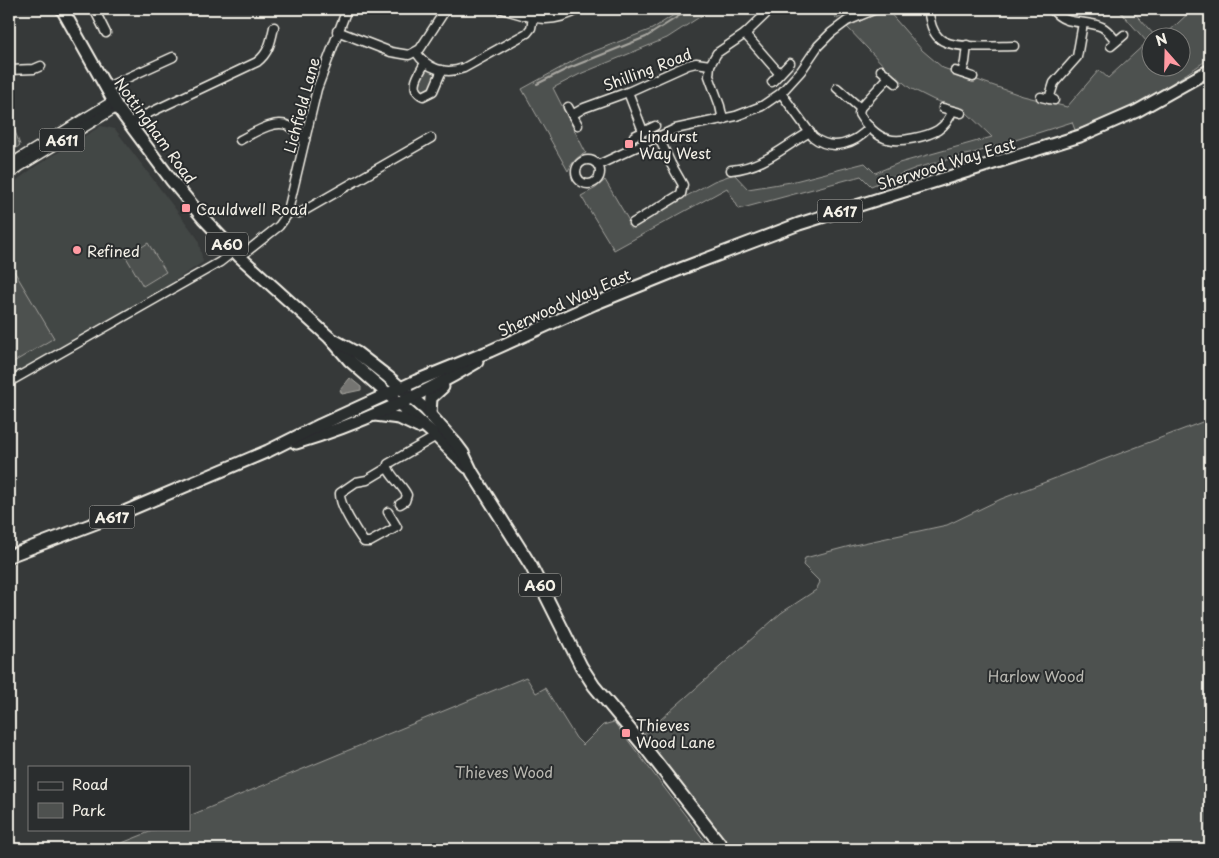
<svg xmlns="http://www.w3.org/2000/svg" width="1219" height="858" font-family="'Playpen Sans',sans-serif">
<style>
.built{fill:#434645}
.green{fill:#4e514f;stroke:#a1a19c}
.water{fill:#757572;stroke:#a8a7a1}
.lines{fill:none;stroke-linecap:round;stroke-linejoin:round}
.stream{stroke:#a8a7a1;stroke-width:2}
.minor-casing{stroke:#f4f1e8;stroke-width:11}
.major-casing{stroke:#f4f1e8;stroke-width:12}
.highway-casing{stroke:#f4f1e8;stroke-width:15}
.minor{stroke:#2a2d2e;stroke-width:8}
.major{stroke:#2a2d2e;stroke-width:9}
.highway{stroke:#2a2d2e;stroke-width:11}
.poi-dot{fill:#ff9aa2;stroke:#2a2d2e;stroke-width:2}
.labels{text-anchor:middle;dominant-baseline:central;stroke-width:4;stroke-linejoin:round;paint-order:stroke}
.shield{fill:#2a2d2e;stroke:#b7b6b0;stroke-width:1}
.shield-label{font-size:14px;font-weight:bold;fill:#f4f1e8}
.street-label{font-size:15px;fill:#f4f1e8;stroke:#2a2d2e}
.poi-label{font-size:15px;fill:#f4f1e8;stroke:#2a2d2e;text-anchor:start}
.park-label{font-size:15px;fill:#bab9b2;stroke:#2a2d2e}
</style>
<rect width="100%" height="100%" fill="#363939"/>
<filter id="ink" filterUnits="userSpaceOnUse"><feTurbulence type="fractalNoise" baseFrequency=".02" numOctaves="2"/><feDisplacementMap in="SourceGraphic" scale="10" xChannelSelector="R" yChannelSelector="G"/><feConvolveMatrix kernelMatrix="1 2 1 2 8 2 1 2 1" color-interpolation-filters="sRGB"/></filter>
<g filter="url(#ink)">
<polygon class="built" points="101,126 115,129 198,239 203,262 170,284 9,376 9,186 36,166"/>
<g class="green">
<path d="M683 9H712L667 38 580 74 553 88 586 153C577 156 572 163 568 171L522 89 584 55 652 29Z"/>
<polygon points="828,9 855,9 837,19"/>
<path d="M1118 9H1131L1156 37 1152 38V68H1182V38L1163 37 1193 9H1210V58C1169 86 1124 115 1075 130L1072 122 981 151 916 168 871 186 861 176 739 209 727 188 614 250 581 196 596 188 605 180 632 226 714 181 734 174 748 189 791 182 865 163 875 173 899 163 992 137 964 110 934 100 910 88 887 69 847 27 878 13 889 12 922 50 943 68 1023 96 1067 107 1099 70 1108 78 1147 42Z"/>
<polygon points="430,69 435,72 436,75 429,91 422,93 418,85 425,70"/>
<polygon points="9,115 20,145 9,154"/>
<polygon points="148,243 166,272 143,286 126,257"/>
<polygon points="14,271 54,338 12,363 9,358 9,274"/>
<polygon points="1210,419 1210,849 733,849 643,735 781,613 816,590 820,582 803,565 805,558 854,545 947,525 1001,499"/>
<polygon points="526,677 536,693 545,688 576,738 583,745 603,725 614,722 711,849 107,849 157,829 189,829 189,816"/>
</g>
<polygon class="water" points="350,378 361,387 361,390 342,394 340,390"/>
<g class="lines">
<polyline class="stream" points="537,84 569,68 646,37 690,9"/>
<defs>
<g id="minor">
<polyline points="94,9 106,33"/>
<path d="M502 9C533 18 549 26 580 9"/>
<path d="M928 9C930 19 931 31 939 38 951 50 997 46 1014 46"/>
<path d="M1052 9C1065 27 1085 19 1102 27 1108 30 1112 36 1116 41"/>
<polyline points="337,31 391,52 409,55 420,49 446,9"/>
<polyline points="745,34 779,73"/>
<polyline points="1111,46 1124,35"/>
<path d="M416 52C427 69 445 75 464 68L527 33 531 28 533 18"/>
<path d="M425 63C419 74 408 88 423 96L433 91 442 70"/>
<polyline points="9,70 34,69 41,66"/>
<polyline points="881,70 896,83"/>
<polyline points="955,71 973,77"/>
<polyline points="962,73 965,62 967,45"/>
<polyline points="772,82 790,63"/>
<polyline points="105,88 173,57"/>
<polyline points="837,88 860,108"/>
<polyline points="628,92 643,131"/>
<path d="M781 93 813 137C832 152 855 144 870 127"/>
<polyline points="1041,97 1054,100"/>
<polyline points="1049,99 1054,83 1077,57 1083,23"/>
<polyline points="568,107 578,125"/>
<path d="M860 108 859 114C864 123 877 137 888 139 900 143 928 136 938 130 945 125 950 118 952 111"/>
<polyline points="860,108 889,77"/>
<polyline points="943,108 961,113"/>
<polyline points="572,115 584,108 628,92 688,65 696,63 710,65"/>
<polyline points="723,120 720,106 709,76 710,65 717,53 745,34 771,9"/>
<path d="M128 123 257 62C269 53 271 41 274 27"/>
<polyline points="634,136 655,126"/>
<path d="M240 140C254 133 274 119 289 126 295 129 300 135 305 140"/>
<circle cx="588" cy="172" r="12"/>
<polyline points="598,165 675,129 736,116 762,106 781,93 801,71 818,46 831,33 847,21 876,9"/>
<path d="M731 170C764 167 783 147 810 132"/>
<polyline points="288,210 299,213 302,212 431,138"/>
<polyline points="633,223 681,194 683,185 671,164 658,136"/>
<polyline points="240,257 279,226 287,215 317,89 347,9"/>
<polyline points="9,382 220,262 234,251"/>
<path d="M387 468 367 480 356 482 340 493C339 505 357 532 364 542H370L397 527 388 512"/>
<path d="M400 504 405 501 407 495C402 484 386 473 388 464L440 434"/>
</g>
<g id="major">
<polyline points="11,166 20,158 113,101"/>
<polyline points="9,175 19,167 117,107"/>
</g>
<g id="highway">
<polyline points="62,9 117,107 172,181 203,218 240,257 330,338 349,360 437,437 467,467"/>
<polyline points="330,338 357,353 388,377 425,409 457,445 463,453 472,472 531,566 581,666 594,686 647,750 724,849"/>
<polyline points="430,414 431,398 443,387"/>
<polyline points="375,415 399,418 418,427"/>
<path d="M296 443C360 424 420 396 477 362"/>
<polyline points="9,556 122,513 268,451 320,425 416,381 490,351 594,304 683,268 799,224 1080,136 1137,111 1210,70"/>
</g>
</defs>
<use href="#minor" class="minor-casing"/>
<use href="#major" class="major-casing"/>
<use href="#highway" class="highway-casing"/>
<use href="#minor" class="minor"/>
<use href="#major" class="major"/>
<use href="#highway" class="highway"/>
</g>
</g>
<g class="poi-dot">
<rect x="624" y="139" width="10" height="10" rx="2.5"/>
<rect x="181" y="203" width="10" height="10" rx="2.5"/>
<circle cx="77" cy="250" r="5"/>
<rect x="621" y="728" width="10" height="10" rx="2.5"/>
</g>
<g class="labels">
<g class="shield">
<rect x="39.5" y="128.5" width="45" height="23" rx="4"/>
<rect x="817.5" y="199.5" width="45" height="23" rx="4"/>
<rect x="206" y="232.5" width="42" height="23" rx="4"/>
<rect x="89.5" y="505.5" width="45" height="23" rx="4"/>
<rect x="519" y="573.5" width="42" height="23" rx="4"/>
</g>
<g class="shield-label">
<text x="62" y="140">A611</text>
<text x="840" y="211">A617</text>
<text x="227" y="244">A60</text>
<text x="112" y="517">A617</text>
<text x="540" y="585">A60</text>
</g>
<g class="street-label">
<text transform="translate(647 69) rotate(-21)">Shilling Road</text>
<text transform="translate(301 105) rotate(-75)">Lichfield Lane</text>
<text transform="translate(156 130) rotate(54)">Nottingham Road</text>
<text transform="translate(946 163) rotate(-17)">Sherwood Way East</text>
<text transform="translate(564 302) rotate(-24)">Sherwood Way East</text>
</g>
<g class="poi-label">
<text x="639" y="135">Lindurst<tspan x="639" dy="17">Way West</tspan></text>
<text x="196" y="208">Cauldwell Road</text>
<text x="87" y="250">Refined</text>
<text x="636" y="724">Thieves<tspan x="636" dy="17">Wood Lane</tspan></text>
</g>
<g class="park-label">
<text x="1036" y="675">Harlow Wood</text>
<text x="504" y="771">Thieves Wood</text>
</g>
</g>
<rect width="1219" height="858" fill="none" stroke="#2a2d2e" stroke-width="30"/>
<rect x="15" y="15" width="1189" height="828" fill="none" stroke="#f4f1e8" stroke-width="2" filter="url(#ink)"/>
<rect x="28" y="766" width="162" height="65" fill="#2a2d2e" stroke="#7b7b78"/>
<rect x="38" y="782" width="25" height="8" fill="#2a2d2e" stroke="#7b7b78"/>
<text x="72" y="790" font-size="15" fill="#f4f1e8">Road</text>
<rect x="38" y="803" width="25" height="15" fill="#4e514f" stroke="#7b7b78"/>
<text x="72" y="816" font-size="15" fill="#f4f1e8">Park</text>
<g transform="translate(1166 52) rotate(340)"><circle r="24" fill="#2a2d2e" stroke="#7b7b78"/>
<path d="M0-4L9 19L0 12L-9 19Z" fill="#ff9aa2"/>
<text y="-8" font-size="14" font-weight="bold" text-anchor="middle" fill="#f4f1e8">N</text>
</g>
</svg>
